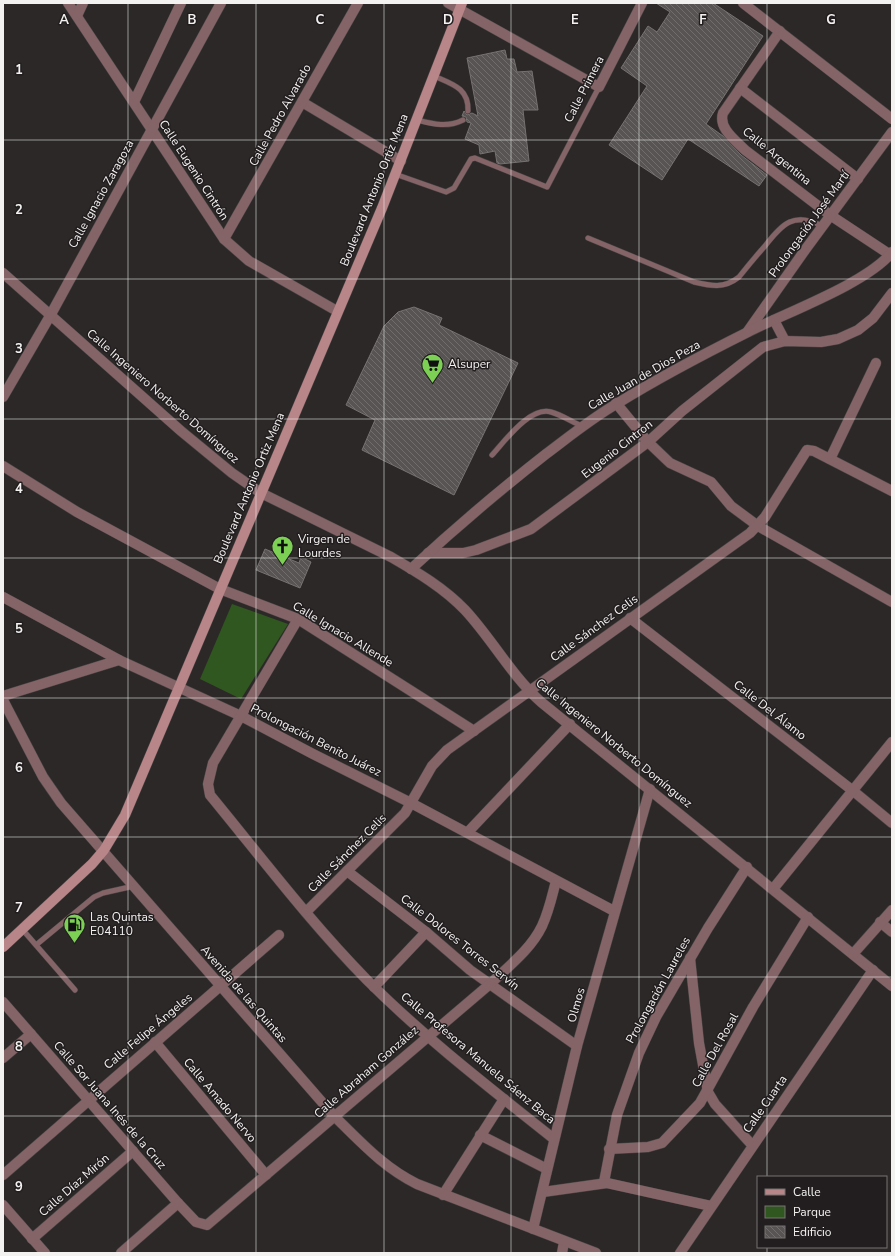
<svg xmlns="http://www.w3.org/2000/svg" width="895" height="1256" font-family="'Nunito Sans',sans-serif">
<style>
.park{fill:#315720}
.building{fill:url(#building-back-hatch);stroke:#777272}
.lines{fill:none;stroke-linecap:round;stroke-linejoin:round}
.service-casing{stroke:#484444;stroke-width:6}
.minor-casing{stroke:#484444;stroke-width:11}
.tertiary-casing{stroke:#484444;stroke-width:11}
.secondary-casing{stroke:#484444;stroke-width:11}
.service{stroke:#846467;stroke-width:5}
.minor{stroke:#846467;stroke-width:10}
.tertiary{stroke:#846467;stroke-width:10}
.secondary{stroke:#b88589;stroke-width:10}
.grid{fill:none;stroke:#f4f1f1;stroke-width:1;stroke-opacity:0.55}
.labels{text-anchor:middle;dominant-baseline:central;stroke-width:3;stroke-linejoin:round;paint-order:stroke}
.street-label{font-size:12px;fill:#f4f1f1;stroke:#221e1f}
.poi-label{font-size:12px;fill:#f4f1f1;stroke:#221e1f;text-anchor:start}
.grid-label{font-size:13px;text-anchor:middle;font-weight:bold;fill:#f4f1f1;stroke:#221e1f;stroke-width:3;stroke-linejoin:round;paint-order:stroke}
</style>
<defs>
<pattern id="building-back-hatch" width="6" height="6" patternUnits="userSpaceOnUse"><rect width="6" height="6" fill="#585454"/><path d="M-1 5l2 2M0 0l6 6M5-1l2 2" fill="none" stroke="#716d6d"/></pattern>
</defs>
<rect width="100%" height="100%" fill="#2c2828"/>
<polygon class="park" points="232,604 288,624 241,699 200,679"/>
<g class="building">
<polygon points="656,3 713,3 763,36 706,124 723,136 741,155 767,175 759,186 688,139 662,180 609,145 647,86 621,68 648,26 657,32 670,12"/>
<polygon points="505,50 507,59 514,59 517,72 532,71 538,110 523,110 529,161 500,164 497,163 495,151 480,154 479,145 465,139 471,123 467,122 466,117 462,116 464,111 467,115 472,113 478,116 467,58"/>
<polygon points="414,307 442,318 439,325 518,363 454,495 362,450 375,420 346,405 384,326 398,312"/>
<polygon points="265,549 299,563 301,557 311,562 300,588 256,570"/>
</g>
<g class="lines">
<defs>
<g id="service">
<path d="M434 76C452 84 469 88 468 111"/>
<path d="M417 120C433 124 447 128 463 120"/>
<polyline points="395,174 446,192 454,188 471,159 475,158 547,187 599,87"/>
<path d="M588 238 694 282C711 286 724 289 739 277 747 267 756 256 765 246 782 224 794 211 822 226"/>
<path d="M492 455C505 441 530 406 551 412 562 415 572 422 582 426"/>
<polyline points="22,929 75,990"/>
<polyline points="36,945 94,897 103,893 134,886"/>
</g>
<g id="minor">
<polyline points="68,3 224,239 249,261 337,311"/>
<polyline points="448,3 599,87 642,3"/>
<polyline points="77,16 83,3"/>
<path d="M780 31 723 113C718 128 735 140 745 150L830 215 892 256"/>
<polyline points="740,88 858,179"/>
<polyline points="134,102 181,3"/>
<polyline points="302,102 401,161"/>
<polyline points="224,239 358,3"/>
<path d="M3 273 181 431 232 473 261 493 391 557C417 572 444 588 465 610 492 639 511 675 541 702L892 986"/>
<polyline points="774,320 785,341"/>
<polyline points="748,331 805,250 892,132"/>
<polyline points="616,403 648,442 670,463 711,482 731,506 758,526 892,602"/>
<polyline points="830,459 876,363"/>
<polyline points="3,466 77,512 220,589 298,619 474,731"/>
<polyline points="428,553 463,553 476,550 531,529 648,442 682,411 763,347 785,341 821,342 838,339 858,330 873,318 892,293"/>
<path d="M411 569C454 529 500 490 546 454 570 436 592 418 618 403 660 377 704 354 748 332 785 313 868 283 892 252"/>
<polyline points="3,597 119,660 241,716 313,754 411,803 614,911"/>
<polyline points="630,618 852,790 892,823"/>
<path d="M298 619 213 763 208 784 210 795C261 857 310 922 367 980 425 1038 490 1088 554 1139"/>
<polyline points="3,696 119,660"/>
<polyline points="468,832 570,724"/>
<polyline points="347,871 426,932 470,970 577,1046"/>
<polyline points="773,889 892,742"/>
<polyline points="306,912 405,813 432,766 447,750 750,533 765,517 807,450 814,451 892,491"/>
<polyline points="880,922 892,932"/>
<polyline points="853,954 892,910"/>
<polyline points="690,958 699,1043 708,1092 715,1104 752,1145"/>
<polyline points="374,987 426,932"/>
<path d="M3 1002 178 1203 196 1222 207 1225 490 984C509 966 531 949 542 926 549 911 552 896 556 881"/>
<polyline points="155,1042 266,1175"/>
<polyline points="3,1058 31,1034"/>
<polyline points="480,1135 547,1169"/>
<polyline points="609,1149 648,1147 662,1143 700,1103 753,1007 808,917"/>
<polyline points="3,1175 279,935"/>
<polyline points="604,1182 617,1115 639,1053 656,1017 708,928 747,867"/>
<polyline points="543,1192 607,1183 711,1206"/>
<polyline points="443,1195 504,1099"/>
<polyline points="3,1205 45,1253"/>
<polyline points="533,1229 577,1046 650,789"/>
<polyline points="32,1239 133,1151"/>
<polyline points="121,1253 178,1203"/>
<polyline points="562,1253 564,1242"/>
<polyline points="680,1253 873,970"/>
</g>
<g id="tertiary">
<polyline points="743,3 892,119"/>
<polyline points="3,397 50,316 221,3"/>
<path d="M3 700 43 777 61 803 335 1117C362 1143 383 1167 417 1184L596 1253"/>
</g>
<polyline id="secondary" points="3,947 92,864 104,850 125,815 382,208 462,3"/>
</defs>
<use href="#service" class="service-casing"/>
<use href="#minor" class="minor-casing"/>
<use href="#tertiary" class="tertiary-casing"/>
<use href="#secondary" class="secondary-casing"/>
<use href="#service" class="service"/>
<use href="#minor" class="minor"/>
<use href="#tertiary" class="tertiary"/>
<use href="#secondary" class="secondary"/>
</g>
<path class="grid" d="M128 3V1253M256 3V1253M384 3V1253M511 3V1253M639 3V1253M767 3V1177M3 140H892M3 279H892M3 419H892M3 558H892M3 698H892M3 837H892M3 977H892M3 1116H892M767 1247V1253"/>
<defs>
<symbol id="supermarket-pin" viewBox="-11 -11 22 30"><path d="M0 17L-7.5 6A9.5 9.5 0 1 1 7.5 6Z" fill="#7cd155" stroke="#221e1f"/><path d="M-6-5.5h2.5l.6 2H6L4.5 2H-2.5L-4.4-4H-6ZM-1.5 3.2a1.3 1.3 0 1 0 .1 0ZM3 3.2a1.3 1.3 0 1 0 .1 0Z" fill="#111"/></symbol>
<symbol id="church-pin" viewBox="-11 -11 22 30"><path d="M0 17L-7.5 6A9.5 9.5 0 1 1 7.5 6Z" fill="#7cd155" stroke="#221e1f"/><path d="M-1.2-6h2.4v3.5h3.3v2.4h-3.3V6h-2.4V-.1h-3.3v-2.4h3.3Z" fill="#111"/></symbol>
<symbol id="fuel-pin" viewBox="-11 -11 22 30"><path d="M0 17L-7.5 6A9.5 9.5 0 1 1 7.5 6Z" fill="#7cd155" stroke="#221e1f"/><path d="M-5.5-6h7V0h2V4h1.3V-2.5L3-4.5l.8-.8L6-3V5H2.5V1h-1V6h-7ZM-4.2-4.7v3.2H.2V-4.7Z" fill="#111"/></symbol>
</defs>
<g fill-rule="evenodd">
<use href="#supermarket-pin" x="420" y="352" width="25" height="34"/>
<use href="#church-pin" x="270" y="534" width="25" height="34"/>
<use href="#fuel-pin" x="62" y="912" width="25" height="34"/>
</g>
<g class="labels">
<g class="street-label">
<text transform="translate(584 89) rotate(-63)">Calle Primera</text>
<text transform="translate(280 115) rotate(-61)">Calle Pedro Alvarado</text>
<text transform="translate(777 156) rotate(39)">Calle Argentina</text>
<text transform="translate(194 170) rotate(57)">Calle Eugenio Cintrón</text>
<text transform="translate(374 190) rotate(-68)">Boulevard Antonio Ortiz Mena</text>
<text transform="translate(101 194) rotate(-61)">Calle Ignacio Zaragoza</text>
<text transform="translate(809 224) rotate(-54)">Prolongación José Martí</text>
<text transform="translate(644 375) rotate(-30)">Calle Juan de Dios Peza</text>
<text transform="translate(163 396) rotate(41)">Calle Ingeniero Norberto Domínguez</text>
<text transform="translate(617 449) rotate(-38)">Eugenio Cintron</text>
<text transform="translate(249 488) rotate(-67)">Boulevard Antonio Ortiz Mena</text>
<text transform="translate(594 628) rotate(-36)">Calle Sánchez Celis</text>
<text transform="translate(343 634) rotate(31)">Calle Ignacio Allende</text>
<text transform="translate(770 710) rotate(38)">Calle Del Álamo</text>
<text transform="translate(316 740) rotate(27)">Prolongación Benito Juárez</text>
<text transform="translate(614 743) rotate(39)">Calle Ingeniero Norberto Domínguez</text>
<text transform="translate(347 853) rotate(-45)">Calle Sánchez Celis</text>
<text transform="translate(460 942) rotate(38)">Calle Dolores Torres Servín</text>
<text transform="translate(658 990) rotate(-61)">Prolongación Laureles</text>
<text transform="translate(244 994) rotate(49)">Avenida de las Quintas</text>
<text transform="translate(576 1005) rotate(-74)">Olmos</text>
<text transform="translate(148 1031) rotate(-40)">Calle Felipe Ángeles</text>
<text transform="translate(715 1050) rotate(-61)">Calle Del Rosal</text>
<text transform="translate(478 1058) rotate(40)">Calle Profesora Manuela Sáenz Baca</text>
<text transform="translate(366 1072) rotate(-41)">Calle Abraham González</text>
<text transform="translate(220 1100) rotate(50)">Calle Amado Nervo</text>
<text transform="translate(765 1104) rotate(-55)">Calle Cuarta</text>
<text transform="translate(110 1105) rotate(49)">Calle Sor Juana Inés de la Cruz</text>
<text transform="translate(74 1185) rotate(-41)">Calle Díaz Mirón</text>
</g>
<g class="poi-label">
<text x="448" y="364">Alsuper</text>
<text x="298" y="539">Virgen de<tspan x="298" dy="14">Lourdes</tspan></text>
<text x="90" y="917">Las Quintas<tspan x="90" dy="14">E04110</tspan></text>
</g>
</g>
<g class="grid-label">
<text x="64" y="24">A</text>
<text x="192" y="24">B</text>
<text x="320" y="24">C</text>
<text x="448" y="24">D</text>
<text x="575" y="24">E</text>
<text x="703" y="24">F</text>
<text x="831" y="24">G</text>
<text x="19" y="74">1</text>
<text x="19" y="214">2</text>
<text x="19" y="353">3</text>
<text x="19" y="493">4</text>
<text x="19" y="633">5</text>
<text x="19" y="772">6</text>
<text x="19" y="912">7</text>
<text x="19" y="1051">8</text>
<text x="19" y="1191">9</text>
</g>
<rect width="895" height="1256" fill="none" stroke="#f4f1f1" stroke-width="8"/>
<rect x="757" y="1176" width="130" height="72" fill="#221e1f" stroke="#767273"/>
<rect x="765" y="1189" width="20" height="6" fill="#b88589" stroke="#767273"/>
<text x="793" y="1196" font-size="12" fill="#f4f1f1">Calle</text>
<rect x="765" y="1206" width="20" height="12" fill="#315720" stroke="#767273"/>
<text x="793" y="1216" font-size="12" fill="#f4f1f1">Parque</text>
<rect x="765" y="1226" width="20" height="12" fill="url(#building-back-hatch)" stroke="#767273"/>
<text x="793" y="1236" font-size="12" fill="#f4f1f1">Edificio</text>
</svg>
